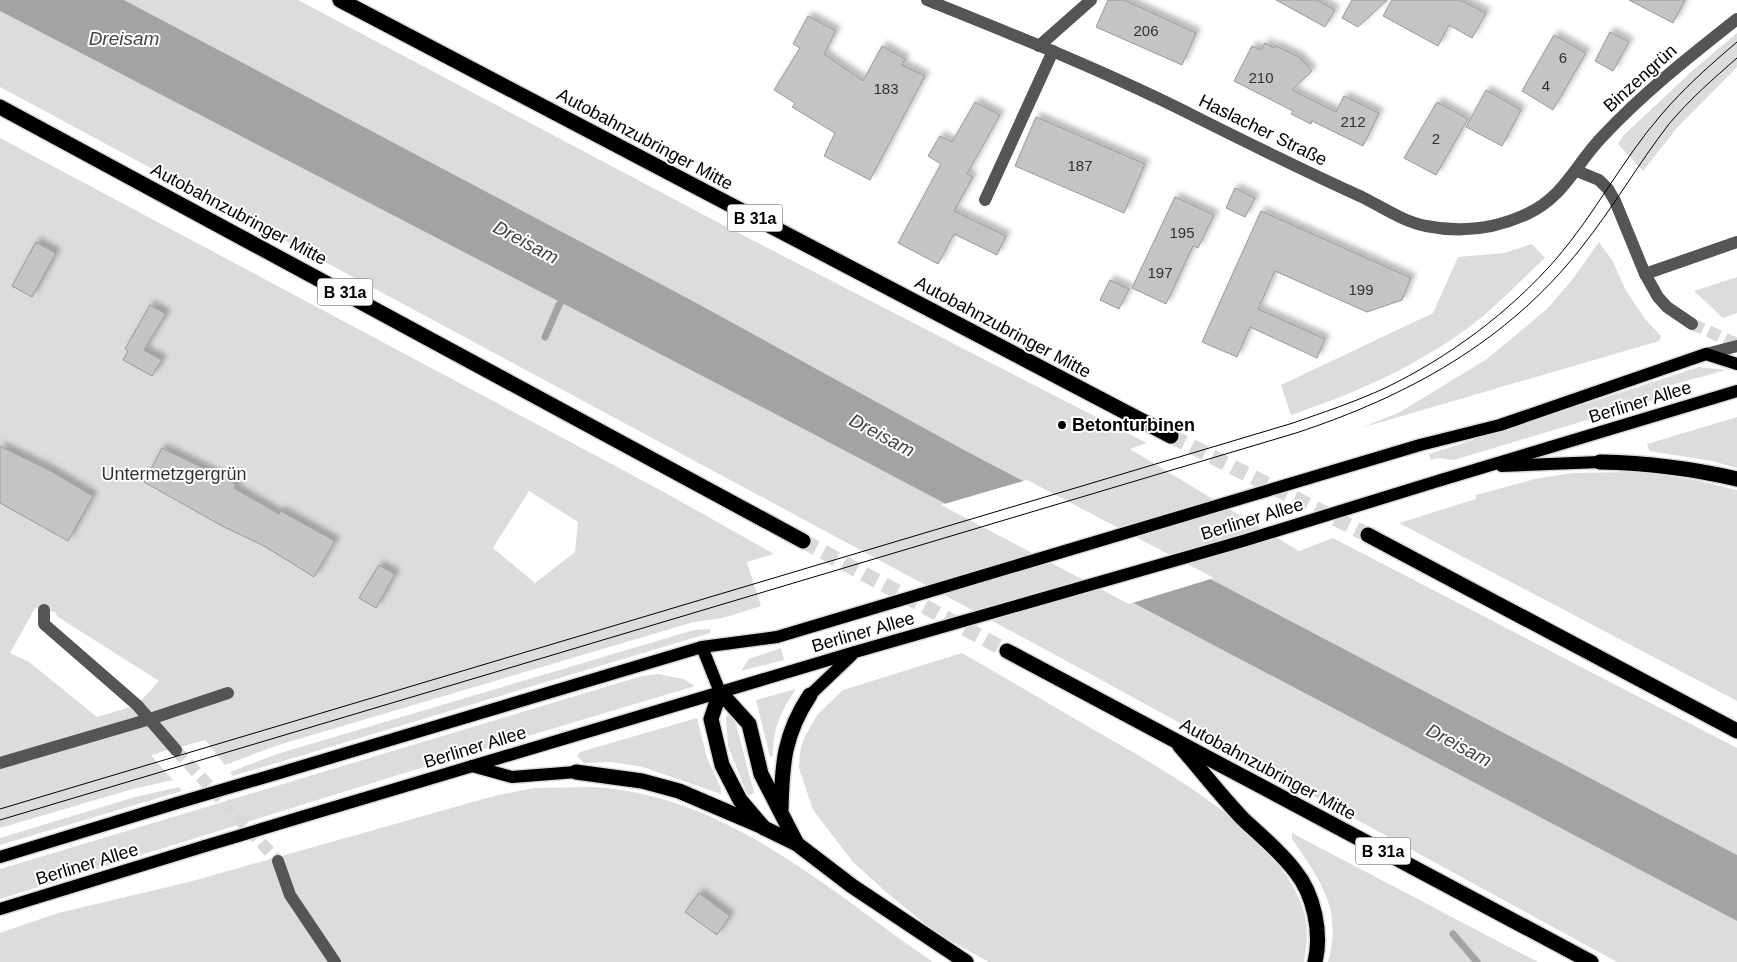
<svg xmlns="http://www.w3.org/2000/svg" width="1737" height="962" font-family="Helvetica,sans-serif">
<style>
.green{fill:#dcdcdc;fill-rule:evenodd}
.water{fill:#a3a3a3}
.pier{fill:#fff}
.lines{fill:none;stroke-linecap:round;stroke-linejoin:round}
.stream{stroke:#a3a3a3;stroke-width:7}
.building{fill:#c4c4c4;stroke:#999;filter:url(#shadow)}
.minor-tunnel{stroke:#d9d9d9;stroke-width:12;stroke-dasharray:12 6;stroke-linecap:butt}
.highway-tunnel{stroke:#d9d9d9;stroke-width:15;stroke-dasharray:15 8;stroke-linecap:butt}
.major-casing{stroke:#dbdbdb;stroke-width:15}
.highway-casing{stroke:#dbdbdb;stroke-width:18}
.minor{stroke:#555;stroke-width:12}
.major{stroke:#000;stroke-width:12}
.highway{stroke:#000;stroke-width:15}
.tram{stroke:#000;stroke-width:1}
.major-bridge-casing{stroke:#dbdbdb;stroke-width:15;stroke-linecap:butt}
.major-bridge{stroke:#000;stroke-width:12}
.poi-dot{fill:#000;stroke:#fff;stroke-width:2}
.labels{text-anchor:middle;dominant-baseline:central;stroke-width:4;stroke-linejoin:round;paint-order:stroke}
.number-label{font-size:15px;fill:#313131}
.shield{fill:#fff;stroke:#4c4c4c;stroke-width:1}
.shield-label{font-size:16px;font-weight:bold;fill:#000}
.street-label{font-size:18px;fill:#000;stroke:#fff}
.poi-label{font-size:18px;font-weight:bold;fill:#000;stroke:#fff;text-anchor:start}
.park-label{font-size:18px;fill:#333;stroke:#fff}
.water-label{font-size:19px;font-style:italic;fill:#444;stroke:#fff}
</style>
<defs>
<filter id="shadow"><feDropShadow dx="4.5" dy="-4.5" stdDeviation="2.5" flood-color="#0004"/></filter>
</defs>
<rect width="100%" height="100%" fill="#fff"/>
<g class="green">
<polygon points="124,0 298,0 721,224 1147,443 1130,449 1299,551 1333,538 1737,748 1737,855 966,451 691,300"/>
<polygon points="0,11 758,405 1737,921 1737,962 1617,962 1061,658 0,87"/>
<polygon points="1737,33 1737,67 1676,129 1643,171 1618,144 1623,136 1692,71"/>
<path d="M0 138 664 492 774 554 747 562 761 606 723 618 694 622 275 746 225 765 205 740 151 755 173 780 133 789 0 828ZM529 491 578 522 575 552 535 583 493 548ZM35 608 55 612 58 617 159 681 137 705 97 717 29 662 10 653Z"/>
<polygon points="1599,242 1612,260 1626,291 1645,319 1661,336 1659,341 1361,428 1400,412 1487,359 1547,309 1572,280"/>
<path d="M1532 244 1545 258C1521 280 1498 305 1472 325 1417 366 1356 393 1291 415L1281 385 1433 313 1458 257 1504 253Z"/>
<polygon points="1737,277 1737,313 1723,318 1694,291"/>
<polygon points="1699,367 1726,370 1668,386 1670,395 1454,460 1437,458 1431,460 1429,454"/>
<polygon points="1737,417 1737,468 1712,461 1649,451 1647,444"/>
<polygon points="1639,472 1690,479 1737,490 1737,701 1399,523 1476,499 1476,495 1535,479 1572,473"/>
<polygon points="710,629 710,633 233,776 230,772 277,754 694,630"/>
<polygon points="781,648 784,660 741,671 749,659"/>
<path d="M962 653C1004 677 1046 702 1087 726 1157 766 1273 827 1302 906 1309 924 1307 943 1304 962H989L935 932 886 892 853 862 813 810 799 768 800 752 804 738 818 714 843 690Z"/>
<polygon points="659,674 683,679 695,686 398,775 0,899 0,869 642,676"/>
<path d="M796 689C781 711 772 730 773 756L770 757 756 700Z"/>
<polygon points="730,714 736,724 754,793 748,796 728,746 726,716"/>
<polygon points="697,718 707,758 721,788 721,794 643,767 612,762 584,763 577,756 580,752"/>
<polygon points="179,787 182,791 0,845 0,838 135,797"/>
<path d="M595 787C728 796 828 890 933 962H0V933L58 913 189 882 494 796 534 788Z"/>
<path d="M1292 833 1509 947 1538 962H1328C1343 909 1320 880 1292 839Z"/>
</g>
<polygon class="water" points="0,0 124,0 691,300 966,451 1737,855 1737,921 758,405 0,11"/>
<polygon class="pier" points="1027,480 1214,578 1129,604 941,505"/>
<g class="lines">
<g class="stream">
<polyline points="545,337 559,305 566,295"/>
<polyline points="1453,934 1477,962"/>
</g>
</g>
<g class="building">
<polygon points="1108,0 1124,0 1196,33 1182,65 1096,27"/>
<polygon points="1276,0 1317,0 1335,10 1325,27"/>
<polygon points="1352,0 1387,0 1358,27 1342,18"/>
<polygon points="1392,0 1460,0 1486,13 1472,38 1449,25 1438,46 1383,16"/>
<polygon points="1629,0 1685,0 1673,23"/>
<polygon points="808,16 836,31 824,54 863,81 882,46 905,59 902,65 925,76 870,180 824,156 835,133 792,107 795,103 774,90 800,48 793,44"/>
<polygon points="1610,32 1629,42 1613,71 1595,61"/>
<polygon points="1554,35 1586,53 1553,110 1522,91"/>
<polygon points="1265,43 1274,48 1276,46 1299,57 1312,71 1292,90 1336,112 1344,96 1379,113 1363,146 1312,121 1311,124 1291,114 1293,111 1234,81 1252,46 1261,50"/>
<polygon points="1486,90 1521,110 1502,146 1466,127"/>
<polygon points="975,102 1000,115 967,174 973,177 954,211 1006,236 997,255 954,234 938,264 898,243 941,164 928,156 940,136 952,142"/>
<polygon points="1437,102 1468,119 1436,175 1404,158"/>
<polygon points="1036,117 1145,164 1124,213 1015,166"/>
<polygon points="1235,188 1255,198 1245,217 1226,208"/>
<polygon points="1175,197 1214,215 1198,248 1193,246 1166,304 1132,288"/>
<polygon points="1261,211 1411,278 1402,300 1367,312 1275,271 1258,309 1325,339 1317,358 1250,327 1237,357 1202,342"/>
<polygon points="36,242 56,253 32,297 12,286"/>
<polygon points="1110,280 1129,289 1119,309 1100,300"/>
<polygon points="150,305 166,314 144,350 162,360 152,376 123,360 128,351 125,349"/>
<polygon points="0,446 51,471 93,496 68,541 0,503"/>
<polygon points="162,448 236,484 234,488 279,514 281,511 335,541 314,577 264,546 222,526 144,482"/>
<polygon points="379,565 395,574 376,608 359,598"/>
<polygon points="699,893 730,916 717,935 685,912"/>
</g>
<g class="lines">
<g class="minor-tunnel">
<polyline points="1692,324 1737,344"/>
<polyline points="176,750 278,861"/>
</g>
<g class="highway-tunnel">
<polyline points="1171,436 1368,535"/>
<polyline points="803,541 1007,651"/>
</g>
<defs>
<g id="major">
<polyline points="1420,445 1500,425 1706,354 1737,364"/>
<polyline points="1502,466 1600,462"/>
<polyline points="1441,480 1737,391"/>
<polyline points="702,647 720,692"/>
<polyline points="810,695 853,654"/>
<polyline points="472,766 512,777 576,772"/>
<polyline points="276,774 702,647 777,637"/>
<polyline points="298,818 855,652"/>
<polyline points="0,857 177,803"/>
<polyline points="0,909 205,846"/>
</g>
<g id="highway">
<polyline points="340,0 1171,436"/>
<polyline points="0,107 803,541"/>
<path d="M1600 462C1649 463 1690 468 1737 479"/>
<polyline points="1368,535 1737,731"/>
<polyline points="1007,651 1591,962"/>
<path d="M1180 746C1201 770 1221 796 1243 819 1261 836 1280 851 1295 871 1314 894 1322 933 1315 962"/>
<polyline points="576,772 642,781 679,791 761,826"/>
<path d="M781 809C782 764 784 734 810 695"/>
<polyline points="797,844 761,774 749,724 720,692 711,719 722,765 740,800 764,828 797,844 852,886 966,962"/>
</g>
</defs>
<use href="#major" class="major-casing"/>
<use href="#highway" class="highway-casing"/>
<g class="minor">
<path d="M927 0C1019 37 1112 74 1200 119 1254 146 1307 172 1362 197 1382 207 1404 222 1426 226 1461 233 1495 229 1527 214 1565 196 1575 165 1602 137 1643 93 1690 56 1737 19"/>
<polyline points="1039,46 1091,0"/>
<polyline points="1577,171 1599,180 1608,189 1615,201 1645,274 1658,297 1667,307 1692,324"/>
<polyline points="985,200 1053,51"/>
<polyline points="1645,274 1737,242"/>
<polyline points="1706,354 1737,346"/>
<polyline points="44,610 44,624 137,705 176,750"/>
<polyline points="0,763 150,719 228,693"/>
<polyline points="278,861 290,895 335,962"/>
</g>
<use href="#major" class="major"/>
<use href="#highway" class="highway"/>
<g class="tram">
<path d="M0 809 1293 423C1324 412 1355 402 1385 388 1448 358 1510 312 1556 259 1595 214 1622 160 1661 115 1684 88 1710 65 1737 42"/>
<path d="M0 820 1296 433C1408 396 1507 342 1581 248 1613 208 1638 164 1669 124 1689 100 1713 79 1737 58"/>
</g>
<defs>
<g id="major-bridge">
<polyline points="777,637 1420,445"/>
<polyline points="855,652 1243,541 1441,480"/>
<polyline points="177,803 276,774"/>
<polyline points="205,846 298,818"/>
</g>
</defs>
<use href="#major-bridge" class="major-bridge-casing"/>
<use href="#major-bridge" class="major-bridge"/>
</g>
<circle class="poi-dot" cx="1062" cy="425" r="5"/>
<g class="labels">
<g class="number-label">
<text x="1146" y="30">206</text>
<text x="1563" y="57">6</text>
<text x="1261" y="77">210</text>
<text x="1546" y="85">4</text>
<text x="886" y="88">183</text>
<text x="1353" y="121">212</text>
<text x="1436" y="138">2</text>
<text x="1080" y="165">187</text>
<text x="1182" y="232">195</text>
<text x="1160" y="272">197</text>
<text x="1361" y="289">199</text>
</g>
<g class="shield">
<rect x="727.5" y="204.5" width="55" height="27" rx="4"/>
<rect x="317.5" y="278.5" width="55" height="27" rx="4"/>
<rect x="1355.5" y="837.5" width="55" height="27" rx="4"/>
</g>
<g class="shield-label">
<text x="755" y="218">B 31a</text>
<text x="345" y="292">B 31a</text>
<text x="1383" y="851">B 31a</text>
</g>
<g class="street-label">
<text transform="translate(1640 78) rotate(-42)">Binzengrün</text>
<text transform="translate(1263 130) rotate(26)">Haslacher Straße</text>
<text transform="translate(645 139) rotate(28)">Autobahnzubringer Mitte</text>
<text transform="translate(239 214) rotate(28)">Autobahnzubringer Mitte</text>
<text transform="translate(1003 327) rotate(28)">Autobahnzubringer Mitte</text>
<text transform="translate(1640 402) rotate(-17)">Berliner Allee</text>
<text transform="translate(1252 519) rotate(-17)">Berliner Allee</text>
<text transform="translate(863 632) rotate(-16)">Berliner Allee</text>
<text transform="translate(475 747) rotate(-17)">Berliner Allee</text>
<text transform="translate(1268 769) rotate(28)">Autobahnzubringer Mitte</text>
<text transform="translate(87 864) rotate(-17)">Berliner Allee</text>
</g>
<g class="poi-label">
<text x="1072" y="425">Betonturbinen</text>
</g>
<g class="park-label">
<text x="174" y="474">Untermetzgergrün</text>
</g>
<g class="water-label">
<text x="124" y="38">Dreisam</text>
<text transform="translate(526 242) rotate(28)">Dreisam</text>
<text transform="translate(882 435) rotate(28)">Dreisam</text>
<text transform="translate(1459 745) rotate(28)">Dreisam</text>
</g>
</g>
</svg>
